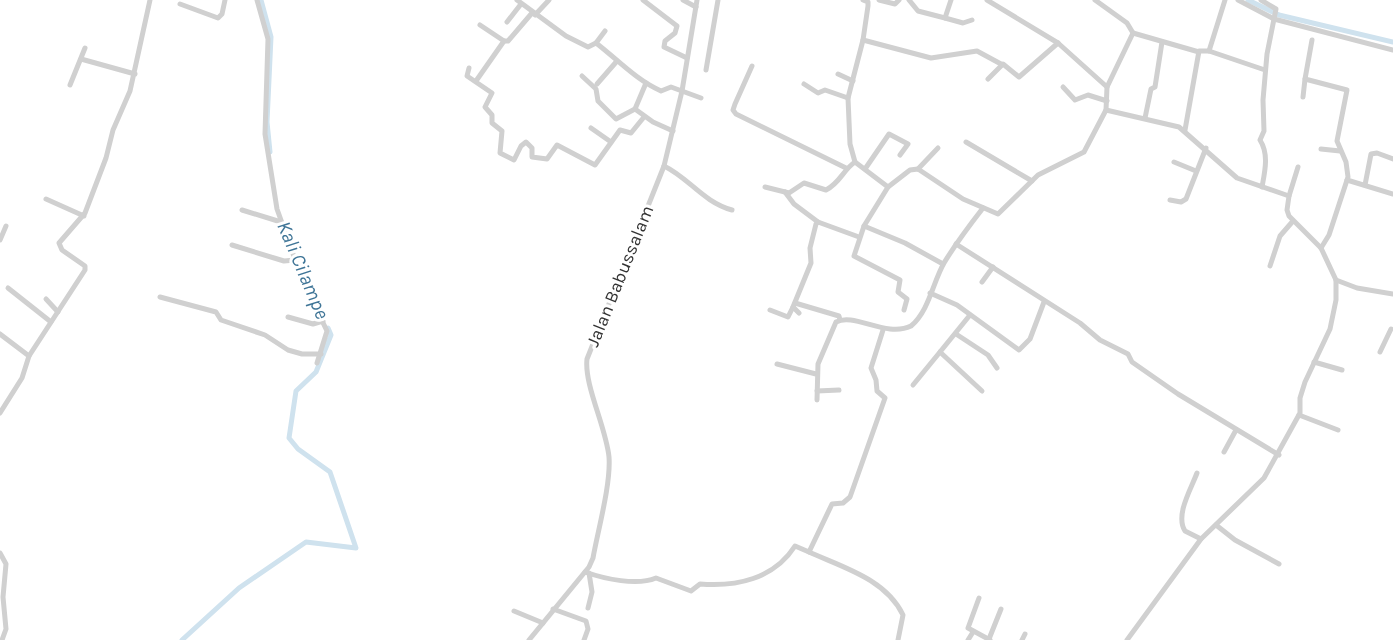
<svg xmlns="http://www.w3.org/2000/svg" width="1393" height="640" font-family="Karla,sans-serif">
<style>
.lines{fill:none;stroke-linecap:round;stroke-linejoin:round}
.canal{stroke:#cfe2ee;stroke-width:5}
.minor{stroke:#d0d0d0;stroke-width:5}
.labels{text-anchor:middle;dominant-baseline:central;stroke-width:6;stroke-linejoin:round;paint-order:stroke}
.street-label{font-size:18px;fill:#333;stroke:#fff}
.water-label{font-size:20px;font-style:italic;fill:#3f7597;stroke:#fff}
</style>
<rect width="100%" height="100%" fill="#fff"/>
<g class="lines">
<g class="canal">
<polyline points="261,0 271,37 267,122 270,152"/>
<polyline points="1248,0 1279,15 1393,42"/>
<polyline points="182,640 239,588 306,542 356,548 330,472 298,449 289,438 296,391 316,372 331,335 328,328"/>
</g>
<g class="minor">
<polyline points="257,0 268,39 265,134 277,209 302,279 327,331 317,363"/>
<path d="M517 0 566 36 588 47 596 43C617 59 636 80 661 91L671 87 701 98"/>
<polyline points="643,0 677,26 675,33 665,41 664,47 687,58"/>
<polyline points="683,0 696,7"/>
<polyline points="863,0 868,2 868,6 863,40 848,98 850,144 855,162 888,187 910,170 918,169 963,199 998,214 1038,175 1084,152 1106,110 1179,127 1237,178 1289,196 1287,210 1289,216 1321,248 1336,280 1336,300 1330,329 1305,382 1300,398 1300,413 1264,478 1201,539 1127,640"/>
<polyline points="879,0 895,4 899,0"/>
<polyline points="909,0 918,11 945,18"/>
<polyline points="951,0 945,18 963,23 972,20"/>
<polyline points="987,0 1058,43 1107,87"/>
<polyline points="1095,0 1127,23 1133,33 1107,87 1106,110"/>
<polyline points="1238,0 1274,19 1393,50"/>
<path d="M1261 0 1276 9 1267 54 1263 100 1264 131 1260 140C1269 154 1265 171 1262 187"/>
<polyline points="180,4 218,18 222,14 225,0"/>
<polyline points="535,15 549,0"/>
<polyline points="507,22 521,4"/>
<polyline points="1133,33 1199,52"/>
<polyline points="863,40 931,58 977,51 1001,64"/>
<polyline points="1312,40 1305,79 1347,90 1337,141 1346,162 1348,177 1329,235 1321,248"/>
<polyline points="504,41 508,41 532,13"/>
<polyline points="596,43 605,31"/>
<polyline points="1209,51 1225,0"/>
<polyline points="81,59 135,74"/>
<polyline points="752,66 735,104 733,110 736,114 846,168"/>
<polyline points="469,68 467,76 492,93 485,107 492,115 492,123 502,131 500,153 514,160 521,146 526,142 532,148 532,157 547,159 557,145 595,165 620,130 631,133 644,117"/>
<polyline points="706,70 718,0"/>
<polyline points="838,74 853,81"/>
<polyline points="582,76 596,89 598,101 616,119 635,109"/>
<polyline points="988,79 1003,64 1019,77 1058,43"/>
<polyline points="476,81 504,41 480,25"/>
<polyline points="646,83 635,109 653,122 673,131"/>
<polyline points="597,84 617,61"/>
<polyline points="804,84 818,93 825,90 848,98"/>
<polyline points="70,85 85,48"/>
<polyline points="1063,87 1075,100 1088,95 1107,101"/>
<polyline points="1303,97 1305,79"/>
<polyline points="1145,118 1151,89 1155,87 1162,42"/>
<polyline points="591,128 611,142"/>
<polyline points="1185,130 1199,51 1209,51 1265,70"/>
<polyline points="966,142 1032,181"/>
<polyline points="1321,149 1340,151"/>
<polyline points="1174,162 1196,171"/>
<path d="M664 166C689 178 703 202 732 210"/>
<polyline points="865,169 889,134 908,144 900,155"/>
<polyline points="918,169 938,148"/>
<polyline points="1347,180 1393,194"/>
<polyline points="1365,185 1371,154 1377,153 1393,159"/>
<path d="M765 187 789 193 804 183 826 190C840 183 843 170 855 162"/>
<polyline points="888,187 864,226 854,256 900,280 898,292 907,299 904,310"/>
<polyline points="785,192 794,204 818,222"/>
<polyline points="1289,196 1298,167"/>
<polyline points="46,199 84,216"/>
<polyline points="1170,200 1181,202 1186,199 1206,148"/>
<polyline points="242,210 281,222"/>
<polyline points="864,226 905,243 943,264"/>
<polyline points="0,240 6,226"/>
<polyline points="956,244 1080,323 1100,340 1128,354 1132,362 1178,394 1279,455"/>
<polyline points="232,245 284,261 295,260"/>
<polyline points="1270,266 1280,236 1293,221"/>
<polyline points="1336,280 1357,288 1393,294"/>
<polyline points="982,282 993,267"/>
<polyline points="8,288 51,322"/>
<polyline points="930,293 957,305 1019,350 1030,339 1044,302"/>
<polyline points="160,297 216,312 221,320 265,335 288,350 302,354 321,354"/>
<polyline points="46,299 58,312"/>
<polyline points="795,303 839,316 840,320"/>
<polyline points="770,310 788,317 793,307"/>
<polyline points="799,313 793,307 811,263 810,248 816,224 818,222 859,237"/>
<polyline points="970,315 940,352 982,391"/>
<polyline points="288,317 313,324 323,321"/>
<polyline points="0,334 29,356"/>
<polyline points="956,334 988,355 997,368"/>
<polyline points="1380,352 1391,329"/>
<polyline points="1314,362 1342,370"/>
<polyline points="777,364 816,374"/>
<polyline points="913,385 940,352"/>
<polyline points="817,391 839,390"/>
<path d="M817 400 818 364 836 322C854 312 886 338 911 326 929 311 933 282 944 263 956 243 969 226 983 208"/>
<polyline points="0,413 22,378 29,356 85,270 85,266 62,250 59,243 85,213 106,158 113,130 130,91 150,0"/>
<polyline points="1299,415 1338,430"/>
<polyline points="1224,452 1236,430"/>
<path d="M1197 473C1191 489 1175 515 1185 531L1201 539"/>
<polyline points="1216,525 1235,540 1279,564"/>
<path d="M809 552C842 567 886 579 903 615L898 640"/>
<polyline points="0,553 6,564 3,597 6,629 2,640"/>
<path d="M585 572C605 579 637 586 656 578L691 591 700 584C736 587 774 579 795 546L809 552 832 504 843 503 850 497 885 398 877 391 876 380 871 368 883 330"/>
<polyline points="979,598 968,628 990,640"/>
<polyline points="588,608 592,592 589,573"/>
<polyline points="553,609 586,621 588,629 584,640"/>
<polyline points="514,611 543,623"/>
<polyline points="989,639 1001,609"/>
<path d="M529 640 589 567 593 558C598 530 611 484 609 457 606 427 584 385 587 359L664 166 682 91 697 0"/>
<polyline points="968,640 973,632"/>
<polyline points="1022,640 1025,634"/>
</g>
</g>
<g class="labels">
<g class="street-label">
<text transform="translate(620 276) rotate(-68)">Jalan Babussalam</text>
</g>
<g class="water-label">
<text transform="translate(303 270) rotate(67)">Kali Cilampe</text>
</g>
</g>
</svg>
